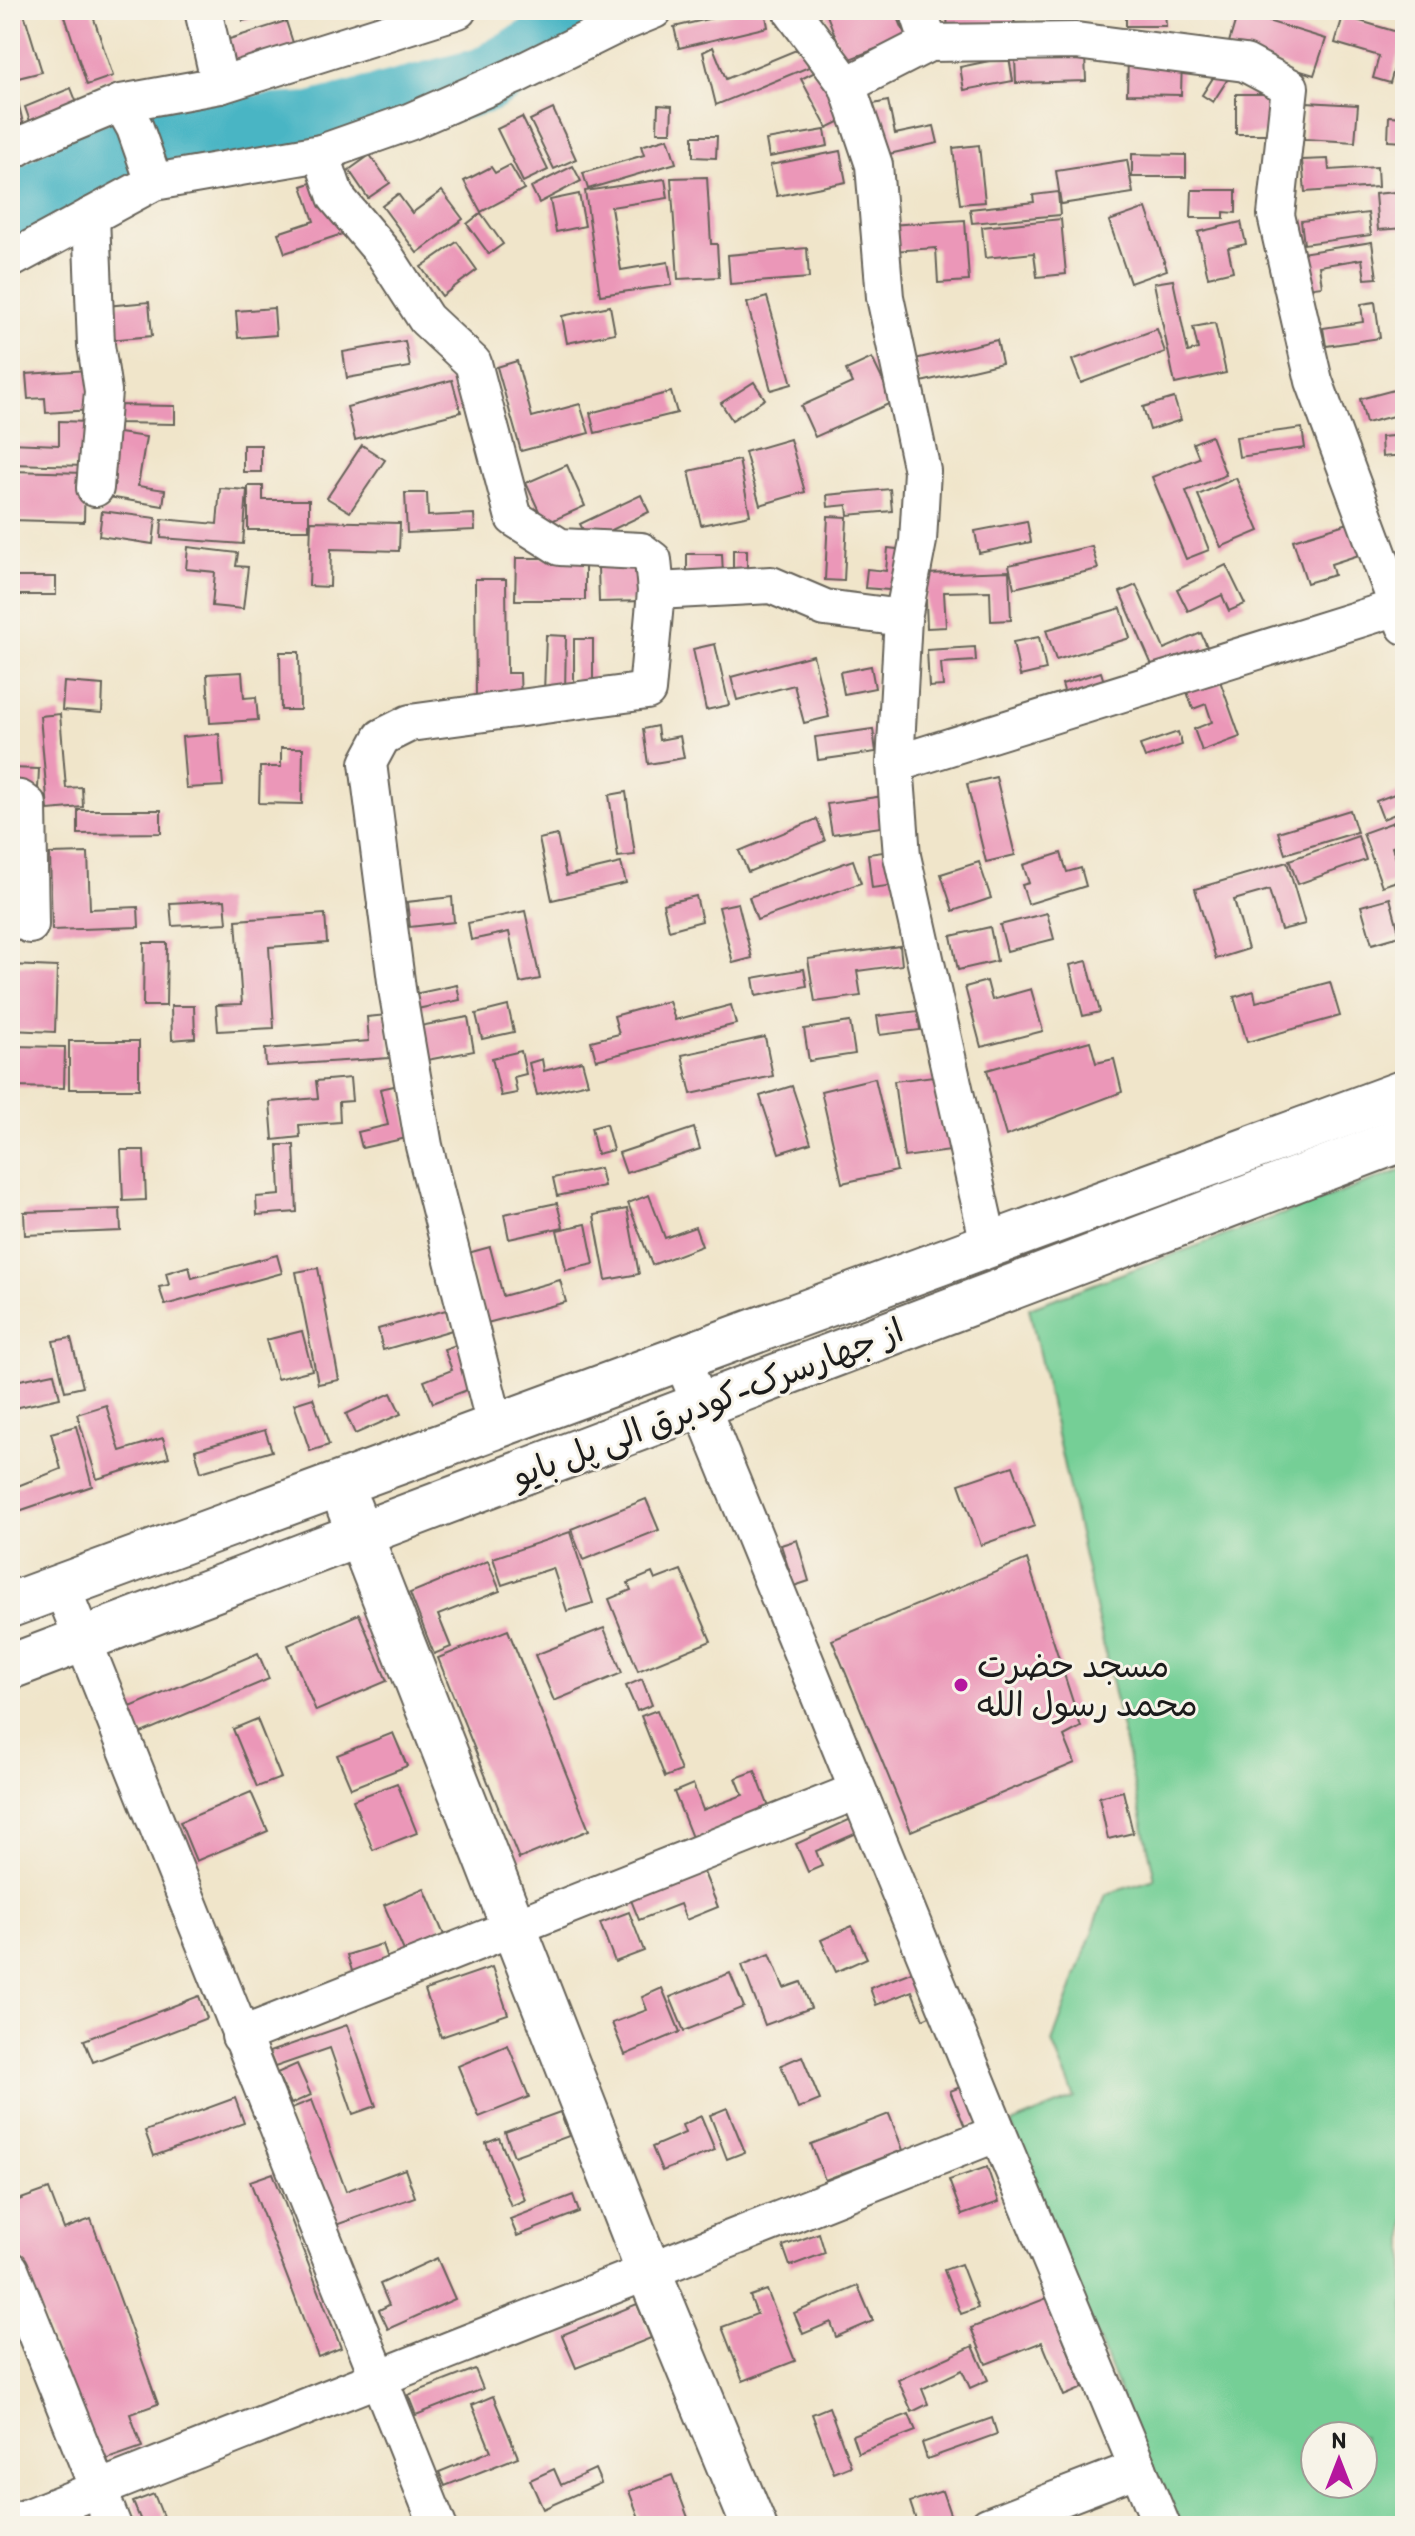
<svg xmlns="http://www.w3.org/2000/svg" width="1415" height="2536" font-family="Itim,'Playpen Sans Arabic',sans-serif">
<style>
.green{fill:#75cf96;stroke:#487659;stroke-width:2;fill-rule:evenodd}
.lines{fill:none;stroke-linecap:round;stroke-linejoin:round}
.river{stroke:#48b5c4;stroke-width:66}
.building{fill:#eb97b8}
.street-casing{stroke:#666259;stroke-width:40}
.secondary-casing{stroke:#666259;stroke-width:48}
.street{stroke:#fff;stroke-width:36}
.secondary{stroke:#fff;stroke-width:44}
.poi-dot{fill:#b5179e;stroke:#f7f3e8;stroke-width:3}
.labels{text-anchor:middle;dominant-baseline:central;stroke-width:6;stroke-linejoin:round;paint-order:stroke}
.street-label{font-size:34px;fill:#1c1c1c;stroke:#f7f3e8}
.poi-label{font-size:34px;fill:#1c1c1c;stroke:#f7f3e8;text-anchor:start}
</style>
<rect width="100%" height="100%" fill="#f7f3e8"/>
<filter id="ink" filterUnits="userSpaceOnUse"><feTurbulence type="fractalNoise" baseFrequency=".0125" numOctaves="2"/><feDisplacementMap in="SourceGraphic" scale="16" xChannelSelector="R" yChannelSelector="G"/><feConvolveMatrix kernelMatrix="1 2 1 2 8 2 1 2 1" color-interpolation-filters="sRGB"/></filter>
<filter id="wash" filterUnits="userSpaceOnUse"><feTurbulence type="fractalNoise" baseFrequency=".006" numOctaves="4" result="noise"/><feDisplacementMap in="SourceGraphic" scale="32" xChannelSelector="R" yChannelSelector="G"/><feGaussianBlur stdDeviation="1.8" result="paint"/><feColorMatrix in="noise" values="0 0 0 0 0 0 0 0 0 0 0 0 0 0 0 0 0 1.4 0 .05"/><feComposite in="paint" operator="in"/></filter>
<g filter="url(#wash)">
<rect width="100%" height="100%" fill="#f0e5ca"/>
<path class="green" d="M1405 1169V2526H1174L1011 2124 1075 2098 1052 2043 1106 1894 1155 1879 1029 1308ZM1315 2436H1363V2484H1315Z"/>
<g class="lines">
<polyline class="river" points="10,209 93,161 196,131 312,125 485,80 605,10"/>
</g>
<g id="blocks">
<g class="building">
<polygon points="10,10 23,10 42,72 14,79 10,65"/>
<polygon points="63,10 91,10 113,76 87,85"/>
<polygon points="240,10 276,10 276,11 243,21"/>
<polygon points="746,10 765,10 768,27 679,48 674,27"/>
<polygon points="825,10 895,10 906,37 845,61"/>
<polygon points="947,10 1014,10 1015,38 948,40"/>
<polygon points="1126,10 1165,10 1166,26 1126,26"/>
<polygon points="1238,12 1326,39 1314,75 1227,49"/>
<polygon points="1343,16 1404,34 1390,83 1373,78 1379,56 1335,43"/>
<polygon points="286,21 295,49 226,70 217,43"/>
<polygon points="713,47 726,79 801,48 809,67 716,105 703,52"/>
<polygon points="1085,55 1086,81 1016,83 1015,58"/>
<polygon points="1009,57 1013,81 964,90 960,67"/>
<polygon points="1128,57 1182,58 1181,95 1127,94"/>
<polygon points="1220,67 1231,74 1213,102 1202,95"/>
<polygon points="819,70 845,119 827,128 801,79"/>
<polygon points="1404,75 1405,75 1405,106 1398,105"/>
<polygon points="15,88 25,132 10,135 10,89"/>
<polygon points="71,88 80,111 33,130 25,107"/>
<rect x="1236" y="94" width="40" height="40"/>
<polygon points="888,101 895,134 934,126 938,143 880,156 869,105"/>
<polygon points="1306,102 1358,105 1355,142 1304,139"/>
<polygon points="658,105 672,106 671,132 657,132"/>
<polygon points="553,109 576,159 554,169 530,120"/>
<polygon points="1389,116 1405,117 1405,142 1388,141"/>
<polygon points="522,117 548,170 523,182 497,129"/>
<polygon points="825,130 828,146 769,157 766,140"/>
<polygon points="693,136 717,136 716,158 693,157"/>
<polygon points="668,138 676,163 588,189 583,173 644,155 641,146"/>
<polygon points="979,145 985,202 960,204 953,148"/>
<polygon points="840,151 846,182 777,196 770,165"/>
<polygon points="1132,154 1186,155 1186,177 1132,177"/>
<polygon points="370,155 390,183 368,198 349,170"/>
<polygon points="1328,159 1329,170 1377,167 1378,187 1305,192 1302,160"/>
<polygon points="1127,160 1133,193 1061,204 1056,171"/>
<polygon points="510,165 524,189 481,212 464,181 491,167 495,173"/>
<polygon points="573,166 581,181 539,203 531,187"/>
<polygon points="707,177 711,244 717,244 719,277 678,279 671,178"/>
<polygon points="323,179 342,234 285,253 278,233 314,221 302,186"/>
<polygon points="665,179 668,198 611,207 621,270 668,262 672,285 600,295 585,191"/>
<polygon points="1192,190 1236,190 1236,213 1224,212 1224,218 1191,218"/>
<polygon points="442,191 463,219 417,253 382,206 398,194 412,213"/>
<polygon points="1405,191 1405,228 1378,230 1375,194"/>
<polygon points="1058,192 1060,215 972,223 970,209 1034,202 1033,195"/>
<polygon points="579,194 585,226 556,232 550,200"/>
<polygon points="1146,208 1167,270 1130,283 1109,221"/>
<polygon points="481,213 503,244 489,254 467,224"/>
<polygon points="1368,213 1371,235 1304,244 1301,221"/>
<polygon points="1061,219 1066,274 1037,277 1034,253 985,258 982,227"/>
<polygon points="965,220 969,281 938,283 936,248 891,251 889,225"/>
<polygon points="1241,222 1246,244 1228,248 1233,271 1208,277 1198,232"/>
<polygon points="457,242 477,270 442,296 421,267"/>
<polygon points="1372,242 1377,278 1365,279 1362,259 1319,266 1322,286 1307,288 1301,253"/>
<polygon points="807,248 809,278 730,284 728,255"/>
<polygon points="1173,280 1188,352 1198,349 1193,327 1215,323 1226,373 1175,384 1154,283"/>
<polygon points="767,297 792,384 771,390 747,303"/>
<polygon points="149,302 152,336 109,340 106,306"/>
<polygon points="1375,302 1380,338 1326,346 1323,328 1363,322 1361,304"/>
<polygon points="610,306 615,333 567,343 562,316"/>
<polygon points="274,308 276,335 238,338 236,311"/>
<polygon points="1157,329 1165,352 1081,383 1072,360"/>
<polygon points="997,340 1002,363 921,382 915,359"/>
<polygon points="405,341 410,367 347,378 343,352"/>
<polygon points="872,358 893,402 815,437 801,406 852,383 846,370"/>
<rect x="10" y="359" width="10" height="20"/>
<polygon points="517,361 532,417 580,404 589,433 521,451 497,367"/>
<polygon points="89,370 91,410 46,413 45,398 28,399 26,374"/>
<polygon points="452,380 461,412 355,440 347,407"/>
<polygon points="754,382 765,399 732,420 721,403"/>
<polygon points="1405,387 1405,413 1366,423 1360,399"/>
<polygon points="671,392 677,413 595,433 590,413"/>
<polygon points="1174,398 1181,420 1150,430 1143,407"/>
<polygon points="115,405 175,406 175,424 115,423"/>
<polygon points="59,421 88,422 87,466 10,464 10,443 59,445"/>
<polygon points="1302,428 1305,448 1239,457 1236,437"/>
<polygon points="112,432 146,437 138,486 165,490 163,506 102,496"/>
<polygon points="1405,435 1405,455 1382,457 1381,437"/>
<polygon points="1211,436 1226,475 1186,491 1209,550 1186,559 1152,477 1199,458 1193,443"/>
<polygon points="790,439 805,492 760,505 745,452"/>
<rect x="243" y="445" width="18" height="27"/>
<polygon points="362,445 385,460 350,512 327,498"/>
<polygon points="739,460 750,515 701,525 689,471"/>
<polygon points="567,465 585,506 545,524 526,483"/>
<polygon points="10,471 85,473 84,522 10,520"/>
<polygon points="1236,478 1259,531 1221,547 1198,495"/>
<polygon points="248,486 263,486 263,500 309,500 309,530 248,530"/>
<polygon points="220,488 247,490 243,544 161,538 162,519 217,524"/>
<polygon points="890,489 892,511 848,515 847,505 828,507 827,495"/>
<polygon points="405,493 427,493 428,516 474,514 475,530 407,533"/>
<polygon points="641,495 649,512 589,541 580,524"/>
<polygon points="102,511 156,518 153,544 99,536"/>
<polygon points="828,516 847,517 844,581 825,580"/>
<polygon points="311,521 400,523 399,551 331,549 330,587 309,586"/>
<polygon points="1027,521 1031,542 979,553 975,531"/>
<polygon points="1355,521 1365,553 1331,564 1334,575 1307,583 1293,540"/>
<polygon points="1092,546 1098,569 1014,588 1009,565"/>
<polygon points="188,547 238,553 236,566 248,567 243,609 212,606 215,572 186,569"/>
<polygon points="888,548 905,550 901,591 865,588 867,569 886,571"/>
<rect x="733" y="550" width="14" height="31"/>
<polygon points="687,554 722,554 723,574 687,574"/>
<polygon points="516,558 585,558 585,600 515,600"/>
<polygon points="646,565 646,601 599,602 598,566"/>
<polygon points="1226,565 1245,604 1229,611 1222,595 1188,611 1177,589"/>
<polygon points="1009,571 1011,620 991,621 990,591 944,592 946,627 927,628 925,574"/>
<rect x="10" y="577" width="46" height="18"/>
<polygon points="475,579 506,579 507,673 520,673 521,702 476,702"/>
<polygon points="1136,585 1164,649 1201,633 1208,649 1155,672 1120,592"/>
<polygon points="1121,608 1130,638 1056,660 1046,630"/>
<polygon points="546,635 566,636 565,693 544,693"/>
<polygon points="1039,637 1046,670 1020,676 1013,642"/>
<rect x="574" y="639" width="19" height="49"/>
<polygon points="715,644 729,705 706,710 693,649"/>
<polygon points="975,647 976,661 941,663 943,686 929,687 927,650"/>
<polygon points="280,652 299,652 300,710 281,710"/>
<polygon points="813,655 829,717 804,723 794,685 737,700 731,677"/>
<polygon points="871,666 875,688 844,694 840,672"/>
<polygon points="242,672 244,698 256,697 258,720 210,723 207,674"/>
<polygon points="1101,672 1106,688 1067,701 1062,684"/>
<polygon points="1219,678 1240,737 1202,751 1194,729 1212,722 1206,704 1193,709 1186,689"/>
<polygon points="64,682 103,685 102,713 62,710"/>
<polygon points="60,714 66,788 82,787 83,807 48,810 40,716"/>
<polygon points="657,726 659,740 680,736 684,758 648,764 643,729"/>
<polygon points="873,729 876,752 818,760 815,737"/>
<polygon points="1178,732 1182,745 1145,758 1140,745"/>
<polygon points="219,734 223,786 186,788 182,737"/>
<polygon points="281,748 303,748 302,804 259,803 260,767 281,767"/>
<polygon points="10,768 39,769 38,789 10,788"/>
<polygon points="996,777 1015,855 986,862 967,784"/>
<polygon points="1405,790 1405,810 1383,819 1376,801"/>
<polygon points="626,792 635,855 618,857 609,795"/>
<polygon points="884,796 888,826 832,834 827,804"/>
<polygon points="78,810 161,810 161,833 78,834"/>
<polygon points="1350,810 1357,832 1285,854 1278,832"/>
<polygon points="1405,818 1405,842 1392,847 1403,879 1382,886 1363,833"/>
<polygon points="817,819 825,841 748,872 739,851"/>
<polygon points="557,835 566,876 621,863 626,883 552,900 539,839"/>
<polygon points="1358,836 1366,860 1298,884 1289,860"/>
<polygon points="890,851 895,885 872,888 868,854"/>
<polygon points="88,853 90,909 138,907 139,927 52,930 50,854"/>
<polygon points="1061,853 1067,872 1081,868 1086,886 1028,904 1022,885 1029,883 1023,865"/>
<polygon points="853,860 861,883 757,920 749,897"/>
<polygon points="979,862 991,898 953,911 941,874"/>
<polygon points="1287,862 1305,924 1281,930 1269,890 1234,900 1248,949 1216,959 1195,889"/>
<polygon points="696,896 702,921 669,930 663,904"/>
<polygon points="452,897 454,922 410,927 407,902"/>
<polygon points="1390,898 1400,936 1372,944 1361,906"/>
<polygon points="225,900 227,923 172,926 170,903"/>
<polygon points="738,903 752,958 733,963 719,907"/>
<polygon points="525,911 540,979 520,983 509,932 471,940 468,923"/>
<polygon points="1047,913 1054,939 1007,951 1000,925"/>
<polygon points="325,914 327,943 269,947 274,1028 218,1031 216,1005 242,1004 236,920"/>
<polygon points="990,927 997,961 958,970 951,936"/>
<polygon points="144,943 167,943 166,1006 143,1006"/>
<polygon points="900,946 902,965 857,971 861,996 815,1002 808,959"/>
<polygon points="1087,961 1100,1012 1083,1016 1070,965"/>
<polygon points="10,965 57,967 55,1032 10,1030"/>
<polygon points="804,969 807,986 756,996 753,978"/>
<polygon points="987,981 992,1000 1031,989 1043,1031 981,1047 965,987"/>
<polygon points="1330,982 1340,1016 1247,1042 1234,997 1254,991 1256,1002"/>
<polygon points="457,985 460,1000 417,1009 414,994"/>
<polygon points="669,1001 675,1020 731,1005 736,1024 596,1060 591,1041 619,1034 614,1016"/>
<polygon points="171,1006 194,1006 195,1038 172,1040"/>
<polygon points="508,1006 514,1032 482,1039 476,1014"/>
<polygon points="918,1011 920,1030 880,1035 877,1016"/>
<polygon points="387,1015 390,1058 266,1066 265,1049 369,1041 367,1017"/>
<polygon points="468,1017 474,1051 427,1060 420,1026"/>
<polygon points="850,1022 855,1054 809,1061 804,1029"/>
<polygon points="765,1037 773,1076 691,1094 682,1055"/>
<rect x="69" y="1041" width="70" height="48"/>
<polygon points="1090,1041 1096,1063 1114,1059 1122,1092 1006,1136 987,1070"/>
<polygon points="10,1046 65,1047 64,1088 10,1087"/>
<polygon points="521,1051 526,1074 514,1077 517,1093 501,1096 492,1058"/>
<polygon points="542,1059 544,1071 582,1061 588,1083 537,1095 529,1063"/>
<polygon points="941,1075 951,1151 904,1157 894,1081"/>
<polygon points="350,1078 352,1101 339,1102 340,1122 299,1125 300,1137 273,1140 270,1102 318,1098 316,1081"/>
<polygon points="875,1078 897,1171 842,1183 821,1091"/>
<polygon points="399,1085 411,1137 362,1148 358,1132 388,1125 380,1089"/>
<polygon points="792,1086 811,1143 779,1153 760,1096"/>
<polygon points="606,1124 613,1150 597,1154 591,1128"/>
<polygon points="694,1128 700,1149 626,1173 619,1153"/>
<polygon points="278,1145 294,1145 297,1212 257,1215 256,1197 280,1195"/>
<polygon points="121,1150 144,1150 146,1200 123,1201"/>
<polygon points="600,1168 604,1186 557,1196 553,1178"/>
<polygon points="649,1195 665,1238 695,1227 702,1246 652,1265 628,1203"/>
<polygon points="557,1203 563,1227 509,1239 504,1214"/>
<polygon points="120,1209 121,1231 25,1235 24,1212"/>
<polygon points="627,1209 639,1274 606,1280 594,1215"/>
<polygon points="586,1224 594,1264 566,1270 557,1230"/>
<polygon points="490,1247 503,1296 560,1280 566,1302 487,1323 468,1253"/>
<polygon points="277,1255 282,1273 165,1305 159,1287 169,1285 166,1273 189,1266 192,1278"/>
<polygon points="318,1268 339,1380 318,1384 296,1272"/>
<polygon points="446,1310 452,1330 383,1350 378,1329"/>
<polygon points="302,1331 312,1370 277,1379 266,1340"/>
<polygon points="71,1338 83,1387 65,1391 53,1341"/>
<polygon points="459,1344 475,1387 433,1403 424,1381 452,1370 444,1349"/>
<polygon points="14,1356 18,1372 10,1373 10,1357"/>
<polygon points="54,1373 60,1398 10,1409 10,1382"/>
<polygon points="391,1393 401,1414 355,1434 346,1414"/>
<polygon points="313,1398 329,1445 310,1451 294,1404"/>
<polygon points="106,1405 120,1451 163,1438 169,1457 97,1479 77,1414"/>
<polygon points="76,1426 92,1486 10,1514 10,1489 61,1469 51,1433"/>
<polygon points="265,1430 272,1451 201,1472 195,1450"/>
<polygon points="1013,1466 1035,1526 981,1545 959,1484"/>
<polygon points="646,1499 659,1530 583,1560 571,1529"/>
<polygon points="570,1532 593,1603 567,1611 553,1568 502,1585 493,1558"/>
<polygon points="797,1540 809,1581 794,1586 781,1545"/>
<polygon points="1027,1559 1081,1727 1064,1736 1075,1763 911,1831 832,1640"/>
<polygon points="488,1561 500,1591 438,1615 451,1647 434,1654 410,1593"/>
<polygon points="681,1570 711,1641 638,1671 609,1599 631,1590 628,1583 652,1573 655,1580"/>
<polygon points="359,1614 387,1681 316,1711 288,1645"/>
<polygon points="604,1628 622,1673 554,1701 535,1655"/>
<polygon points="508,1630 589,1830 519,1859 438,1658"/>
<polygon points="258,1653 269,1679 139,1734 128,1708"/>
<polygon points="642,1679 652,1705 637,1711 626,1686"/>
<polygon points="657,1710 681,1771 665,1777 641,1716"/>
<polygon points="257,1719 281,1778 257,1787 233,1729"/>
<polygon points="393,1733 407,1766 351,1788 337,1755"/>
<polygon points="755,1771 770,1810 693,1840 674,1792 693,1784 703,1810 743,1795 736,1778"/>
<polygon points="397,1783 417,1833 373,1850 353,1800"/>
<polygon points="1123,1791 1133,1833 1108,1839 1099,1797"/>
<polygon points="251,1792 268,1831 196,1861 180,1822"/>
<polygon points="851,1819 857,1833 816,1851 822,1866 808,1872 796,1844"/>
<polygon points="703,1870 718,1907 686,1920 680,1904 639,1920 631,1900"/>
<polygon points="424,1888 444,1935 404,1951 384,1905"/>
<polygon points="629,1912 644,1951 615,1962 600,1923"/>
<polygon points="852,1926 867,1958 836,1972 821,1940"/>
<polygon points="382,1944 388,1962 353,1974 347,1955"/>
<polygon points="770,1954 784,1988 801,1982 811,2008 765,2025 742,1965"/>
<polygon points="492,1967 508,2014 441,2037 425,1990"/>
<polygon points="924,1967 941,2011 923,2019 912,1991 876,2005 870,1988"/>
<polygon points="730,1973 744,2007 684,2031 670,1997"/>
<polygon points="662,1988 680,2032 625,2055 612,2023 647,2010 642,1997"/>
<polygon points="199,1996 207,2018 93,2062 84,2040"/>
<polygon points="347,2025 376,2106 353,2114 330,2048 275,2067 269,2052"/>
<polygon points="508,2045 529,2097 479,2117 458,2066"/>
<polygon points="802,2056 820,2100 798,2109 781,2065"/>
<polygon points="297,2064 311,2095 291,2104 277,2073"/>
<polygon points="968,2084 982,2120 965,2127 950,2091"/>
<polygon points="235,2098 244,2123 154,2156 145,2131"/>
<polygon points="312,2100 346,2191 405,2169 415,2197 333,2226 289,2109"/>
<polygon points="727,2108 745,2152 727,2159 710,2115"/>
<polygon points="560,2112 569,2136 514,2156 505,2132"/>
<polygon points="889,2114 903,2150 825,2180 811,2144"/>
<polygon points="701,2116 715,2150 662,2171 652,2147 685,2133 682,2125"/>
<polygon points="499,2138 525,2200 511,2206 486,2143"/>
<polygon points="987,2167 999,2202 962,2215 949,2180"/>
<polygon points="273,2173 341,2348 318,2357 250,2181"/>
<polygon points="49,2189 64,2229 91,2219 158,2404 130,2414 142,2447 96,2463 10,2225 10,2203"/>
<polygon points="573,2195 579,2212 517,2236 510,2219"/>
<polygon points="819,2233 825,2253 790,2266 783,2246"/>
<polygon points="437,2258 455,2299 388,2329 379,2310 389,2305 380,2284"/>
<polygon points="961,2264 978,2308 961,2314 944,2270"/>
<polygon points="858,2286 873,2321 836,2337 831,2322 803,2334 794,2313"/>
<polygon points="767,2290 795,2361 743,2381 722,2327 757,2314 750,2296"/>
<polygon points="1047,2298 1083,2388 1064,2396 1042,2342 986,2364 971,2328"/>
<polygon points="637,2304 651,2338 576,2368 562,2335"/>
<polygon points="973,2346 988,2380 970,2388 962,2370 922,2389 928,2404 912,2412 898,2380"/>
<polygon points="475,2369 483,2389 416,2415 408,2395"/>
<polygon points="493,2396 518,2457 445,2486 439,2472 491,2451 472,2405"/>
<polygon points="829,2407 851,2466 834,2473 812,2414"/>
<polygon points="909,2414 916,2431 858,2453 852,2435"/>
<polygon points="992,2418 997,2434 927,2459 922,2443"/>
<polygon points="554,2469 561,2485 595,2469 601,2483 543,2509 530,2480"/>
<polygon points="672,2475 690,2523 681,2526 642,2526 629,2491"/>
<polygon points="942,2491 954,2526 918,2526 910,2502"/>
<polygon points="154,2494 166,2524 143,2526 133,2502"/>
</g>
</g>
</g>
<g filter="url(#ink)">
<use href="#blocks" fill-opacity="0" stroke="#666259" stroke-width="2"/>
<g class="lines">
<defs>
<g id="street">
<polyline points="203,10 220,85"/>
<polyline points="791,10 847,85"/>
<polyline points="918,10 929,43"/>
<polyline points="121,103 135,128 154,182"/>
<polyline points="10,152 25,143 121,103 220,85 458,10"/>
<polyline points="321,153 336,197 384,254 426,319 473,363 514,518 560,547 641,551 653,560 656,591"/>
<polyline points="91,216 96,345 103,391 95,488"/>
<polyline points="10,260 154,182 321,153 409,122 514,76 615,26 654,10"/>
<polyline points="895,764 1398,607"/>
<polyline points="10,798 20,799 28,805 30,925"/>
<polyline points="989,1244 902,856 895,764 903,618 918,541 922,471 885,297 874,165 847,85 929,43 1076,41 1245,63 1290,87 1276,215 1314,381 1405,626"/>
<polyline points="681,1357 998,2133 1162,2526"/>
<polyline points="495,1425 424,1146 397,989 368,763 382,737 410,723 647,691 656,591 771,585 825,608 903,618"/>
<polyline points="61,1585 438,2526"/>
<polyline points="240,2036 857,1791"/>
<polyline points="10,2269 113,2526"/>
<polyline points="10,2524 998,2133"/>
<polyline points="988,2526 1138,2468"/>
</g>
<g id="secondary">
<polyline points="349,1507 648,2270 754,2526"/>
<polyline points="10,1605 1405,1092"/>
<polyline points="10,1667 1405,1138"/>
</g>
</defs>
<use href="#street" class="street-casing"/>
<use href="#secondary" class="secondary-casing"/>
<use href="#street" class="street"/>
<use href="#secondary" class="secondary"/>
</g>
</g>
<circle class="poi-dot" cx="961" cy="1685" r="8"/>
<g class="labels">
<g class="street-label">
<text transform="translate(708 1403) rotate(-21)">از جهارسرک-کودبرق الی پل بایو</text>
</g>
<g class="poi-label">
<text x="977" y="1665">مسجد حضرت<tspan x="977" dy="39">محمد رسول الله</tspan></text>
</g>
</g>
<rect width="1415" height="2536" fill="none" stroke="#f7f3e8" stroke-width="40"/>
<g transform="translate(1339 2460)"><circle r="38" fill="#f7f3e8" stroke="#9f9d96" stroke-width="2"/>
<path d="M0-6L14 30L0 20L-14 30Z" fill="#b5179e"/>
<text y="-12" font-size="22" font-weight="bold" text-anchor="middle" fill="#1c1c1c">N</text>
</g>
</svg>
